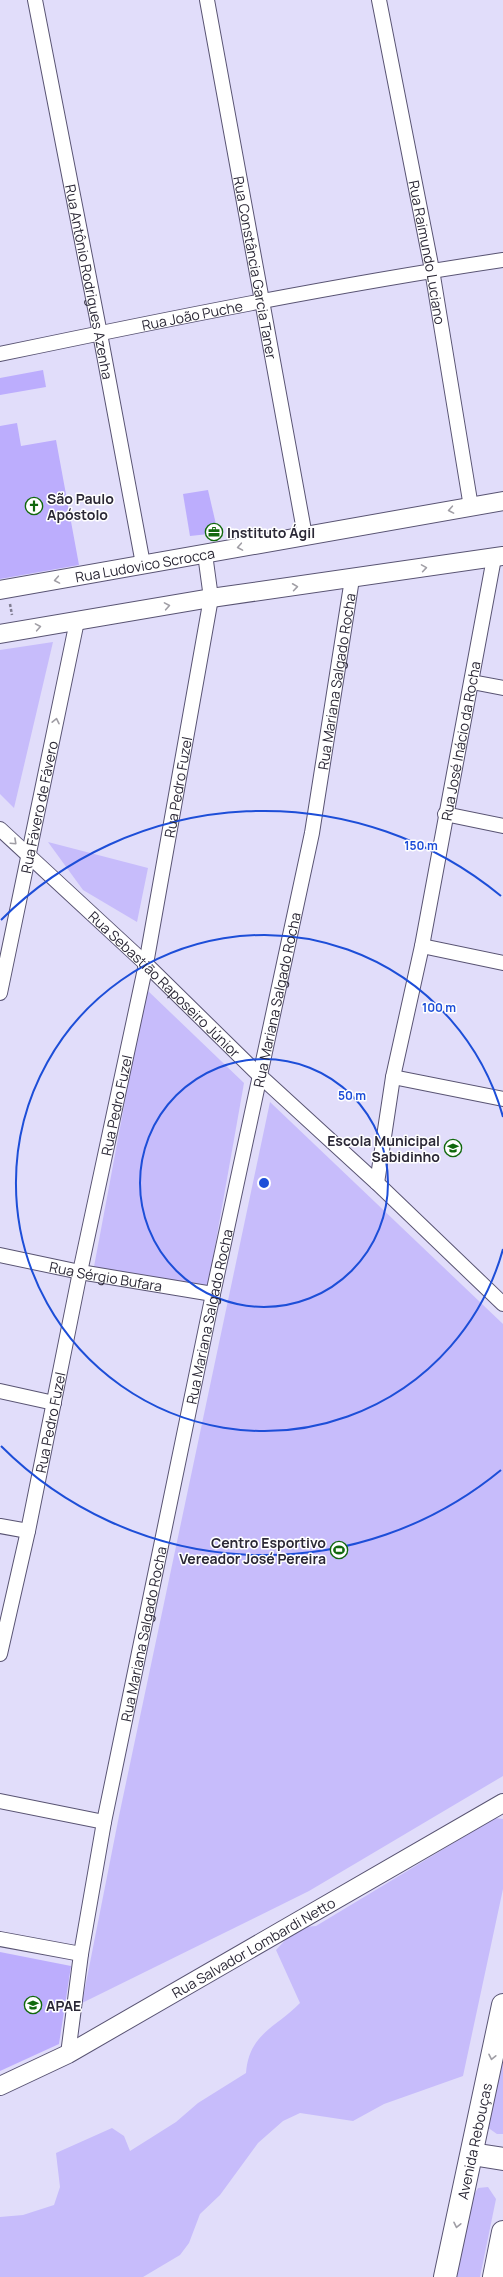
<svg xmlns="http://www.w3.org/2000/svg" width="503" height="2277" font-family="Manrope,sans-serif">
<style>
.green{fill:#c7bcfb}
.building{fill:#bcadfd}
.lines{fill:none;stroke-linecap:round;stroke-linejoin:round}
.minor-casing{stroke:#595473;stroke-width:16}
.tertiary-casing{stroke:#595473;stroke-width:20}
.primary-casing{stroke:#595473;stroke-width:24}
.path{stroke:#807d92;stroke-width:2.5;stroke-dasharray:3 2;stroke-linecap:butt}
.minor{stroke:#fff;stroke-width:14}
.tertiary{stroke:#fff;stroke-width:18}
.primary{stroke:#fff;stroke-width:22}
.oneway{stroke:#a09ea5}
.ring{fill:none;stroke:#1d4ed8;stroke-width:2}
.labels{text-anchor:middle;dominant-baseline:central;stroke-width:3;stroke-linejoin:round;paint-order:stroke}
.street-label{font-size:14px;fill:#2b2836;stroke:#fff}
.poi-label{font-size:14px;font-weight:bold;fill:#2b2836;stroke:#fff;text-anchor:start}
.centre{fill:#1d4ed8;stroke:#fff;stroke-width:2}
.ring-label{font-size:12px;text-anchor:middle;font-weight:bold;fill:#1d4ed8;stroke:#fff;stroke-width:3;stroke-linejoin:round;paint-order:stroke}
</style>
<rect width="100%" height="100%" fill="#e1ddfa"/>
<g class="green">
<polygon points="53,642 14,808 0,794 0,650"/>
<polygon points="48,842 148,868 137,922 83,890"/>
<polygon points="146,989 244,1083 208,1286 93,1272"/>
<polygon points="270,1102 503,1324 503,1776 309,1891 82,2003 119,1816"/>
<path d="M495 1818 503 1819V1889L463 2076 384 2104 353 2121 300 2113 283 2121 258 2143 220 2195 200 2214 189 2243 180 2255 143 2277H0V2217L23 2215 54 2205 60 2187 56 2153 112 2128 124 2136 130 2151 176 2122 198 2103 246 2073C249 2033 277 2027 300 2003L276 1950 289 1936 305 1927 316 1926Z"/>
<polygon points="503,2045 503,2134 497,2134 487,2127"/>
<polygon points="488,2187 496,2199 480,2277 457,2277 472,2198 478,2188"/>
</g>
<g class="building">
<polygon points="43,370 46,387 0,395 0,378"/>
<polygon points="17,423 21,446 56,440 79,565 0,579 0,426"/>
<polygon points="208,490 218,533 190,536 183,494"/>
<polygon points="0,1952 71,1966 59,2044 0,2071"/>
</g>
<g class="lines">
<defs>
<g id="minor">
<path id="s1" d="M35 0 101 339 143 564"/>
<path id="s2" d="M207 0 305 536"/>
<path id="s3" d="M379 0 432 270 471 507"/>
<path id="s4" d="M0 354C167 319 335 285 503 260"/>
<polyline points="472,682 503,688"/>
<polyline points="445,814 503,826"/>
<path id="s5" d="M0 829 146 964 259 1075 377 1183 503 1304"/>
<polyline points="422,946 503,963"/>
<path id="s6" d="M0 993 77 621"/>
<polyline points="393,1077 503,1099"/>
<path id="s7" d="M377 1183 393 1077 422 946 494 558"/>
<path id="s8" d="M0 1255 80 1272 213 1294"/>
<polyline points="0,1391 54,1403"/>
<polyline points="0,1526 28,1531"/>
<path id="s9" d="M0 1654 28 1531 80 1272 146 964 211 598 205 554"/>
<polyline points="0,1801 104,1822"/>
<polyline points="0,1939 81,1954"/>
<path id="s10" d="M68 2054 81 1954 104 1822 213 1294 312 833 352 579"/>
</g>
<g id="tertiary">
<path id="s11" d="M0 590 503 501"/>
<polyline points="0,634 211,598 503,556"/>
<path id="s12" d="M0 2086 68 2054 503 1803"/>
</g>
<g id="primary">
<polyline points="472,2154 503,2159"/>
<path id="s13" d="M445 2277 503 2005"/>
<polyline points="494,2277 503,2232"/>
</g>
</defs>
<use href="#minor" class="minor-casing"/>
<use href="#tertiary" class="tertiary-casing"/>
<use href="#primary" class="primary-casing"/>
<polyline class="path" points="10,604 12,615"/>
<use href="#minor" class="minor"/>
<use href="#tertiary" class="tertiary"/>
<use href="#primary" class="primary"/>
</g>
<defs><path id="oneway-chevron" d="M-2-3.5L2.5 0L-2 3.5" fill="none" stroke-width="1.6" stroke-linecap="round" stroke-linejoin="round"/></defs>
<g class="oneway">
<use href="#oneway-chevron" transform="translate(451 510) rotate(170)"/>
<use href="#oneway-chevron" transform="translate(240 547) rotate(170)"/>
<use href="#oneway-chevron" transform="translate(424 568) rotate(-9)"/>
<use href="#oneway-chevron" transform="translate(57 580) rotate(170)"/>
<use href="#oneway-chevron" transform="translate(295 587) rotate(-8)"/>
<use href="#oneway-chevron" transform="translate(167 606) rotate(-10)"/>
<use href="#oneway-chevron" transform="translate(38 627) rotate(-10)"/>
<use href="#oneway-chevron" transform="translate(56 721) rotate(-78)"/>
<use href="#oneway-chevron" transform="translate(14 842) rotate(43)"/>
<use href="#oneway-chevron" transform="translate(492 2057) rotate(102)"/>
<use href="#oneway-chevron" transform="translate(457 2225) rotate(102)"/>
</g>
<g class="ring">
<circle cx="264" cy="1183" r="124"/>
<path d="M503 1249A248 248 0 1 1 503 1117"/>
<path d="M501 1470A372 372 0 0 1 1 1446M1 920A372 372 0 0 1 501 896"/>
</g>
<defs>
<symbol id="church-ring" viewBox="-11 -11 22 22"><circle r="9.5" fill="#fff" stroke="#11680d" stroke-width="1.5"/><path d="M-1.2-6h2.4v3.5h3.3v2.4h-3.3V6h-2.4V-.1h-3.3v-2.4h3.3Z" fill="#11680d"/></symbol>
<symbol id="office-ring" viewBox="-11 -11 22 22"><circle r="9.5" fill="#fff" stroke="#11680d" stroke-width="1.5"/><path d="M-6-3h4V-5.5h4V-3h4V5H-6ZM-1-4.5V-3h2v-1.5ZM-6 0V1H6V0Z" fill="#11680d"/></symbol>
<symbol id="school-ring" viewBox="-11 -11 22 22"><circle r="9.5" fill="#fff" stroke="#11680d" stroke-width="1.5"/><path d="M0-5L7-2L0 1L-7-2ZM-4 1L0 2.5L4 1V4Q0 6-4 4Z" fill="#11680d"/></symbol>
<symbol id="stadium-ring" viewBox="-11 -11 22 22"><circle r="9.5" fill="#fff" stroke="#11680d" stroke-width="1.5"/><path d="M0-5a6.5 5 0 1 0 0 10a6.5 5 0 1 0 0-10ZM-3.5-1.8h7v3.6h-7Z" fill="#11680d"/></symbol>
</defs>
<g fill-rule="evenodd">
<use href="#church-ring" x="24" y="496" width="20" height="20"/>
<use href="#office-ring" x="204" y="522" width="20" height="20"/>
<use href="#school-ring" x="443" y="1138" width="20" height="20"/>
<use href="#stadium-ring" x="329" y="1540" width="20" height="20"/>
<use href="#school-ring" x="23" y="1995" width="20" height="20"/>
</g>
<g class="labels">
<g class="street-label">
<text stroke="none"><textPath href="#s3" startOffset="257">Rua Raimundo Luciano</textPath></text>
<text stroke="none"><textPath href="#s2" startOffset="272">Rua Constância Garcia Taner</textPath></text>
<text stroke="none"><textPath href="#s1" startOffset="287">Rua Antônio Rodrigues Azenha</textPath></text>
<text stroke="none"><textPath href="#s4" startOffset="196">Rua João Puche</textPath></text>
<text stroke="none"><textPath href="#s11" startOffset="147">Rua Ludovico Scrocca</textPath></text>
<text stroke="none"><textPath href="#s10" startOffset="1399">Rua Mariana Salgado Rocha</textPath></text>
<text stroke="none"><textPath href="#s7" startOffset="450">Rua José Inácio da Rocha</textPath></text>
<text stroke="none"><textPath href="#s9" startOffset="885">Rua Pedro Fuzel</textPath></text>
<text stroke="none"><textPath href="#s6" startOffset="190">Rua Fávero de Fávero</textPath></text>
<text stroke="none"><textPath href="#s5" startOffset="226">Rua Sebastião Raposeiro Júnior</textPath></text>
<text stroke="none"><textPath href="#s10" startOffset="1075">Rua Mariana Salgado Rocha</textPath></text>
<text stroke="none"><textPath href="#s9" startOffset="561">Rua Pedro Fuzel</textPath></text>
<text stroke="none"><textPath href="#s8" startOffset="108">Rua Sérgio Bufara</textPath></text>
<text stroke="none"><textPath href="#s10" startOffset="751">Rua Mariana Salgado Rocha</textPath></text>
<text stroke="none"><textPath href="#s9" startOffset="237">Rua Pedro Fuzel</textPath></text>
<text stroke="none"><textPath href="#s10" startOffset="427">Rua Mariana Salgado Rocha</textPath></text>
<text stroke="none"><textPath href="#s12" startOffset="289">Rua Salvador Lombardi Netto</textPath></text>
<text stroke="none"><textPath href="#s13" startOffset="139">Avenida Rebouças</textPath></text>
</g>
<g class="poi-label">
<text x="47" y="498">São Paulo<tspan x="47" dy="16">Apóstolo</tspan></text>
<text x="227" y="532">Instituto Ágil</text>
<text x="440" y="1140" text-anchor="end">Escola Municipal<tspan x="440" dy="16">Sabidinho</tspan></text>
<text x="326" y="1542" text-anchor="end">Centro Esportivo<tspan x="326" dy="16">Vereador José Pereira</tspan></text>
<text x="46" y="2005">APAE</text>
</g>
</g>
<circle cx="264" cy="1183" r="6" class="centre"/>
<g class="ring-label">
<text x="421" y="850">150 m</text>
<text x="439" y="1012">100 m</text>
<text x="352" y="1100">50 m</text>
</g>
</svg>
